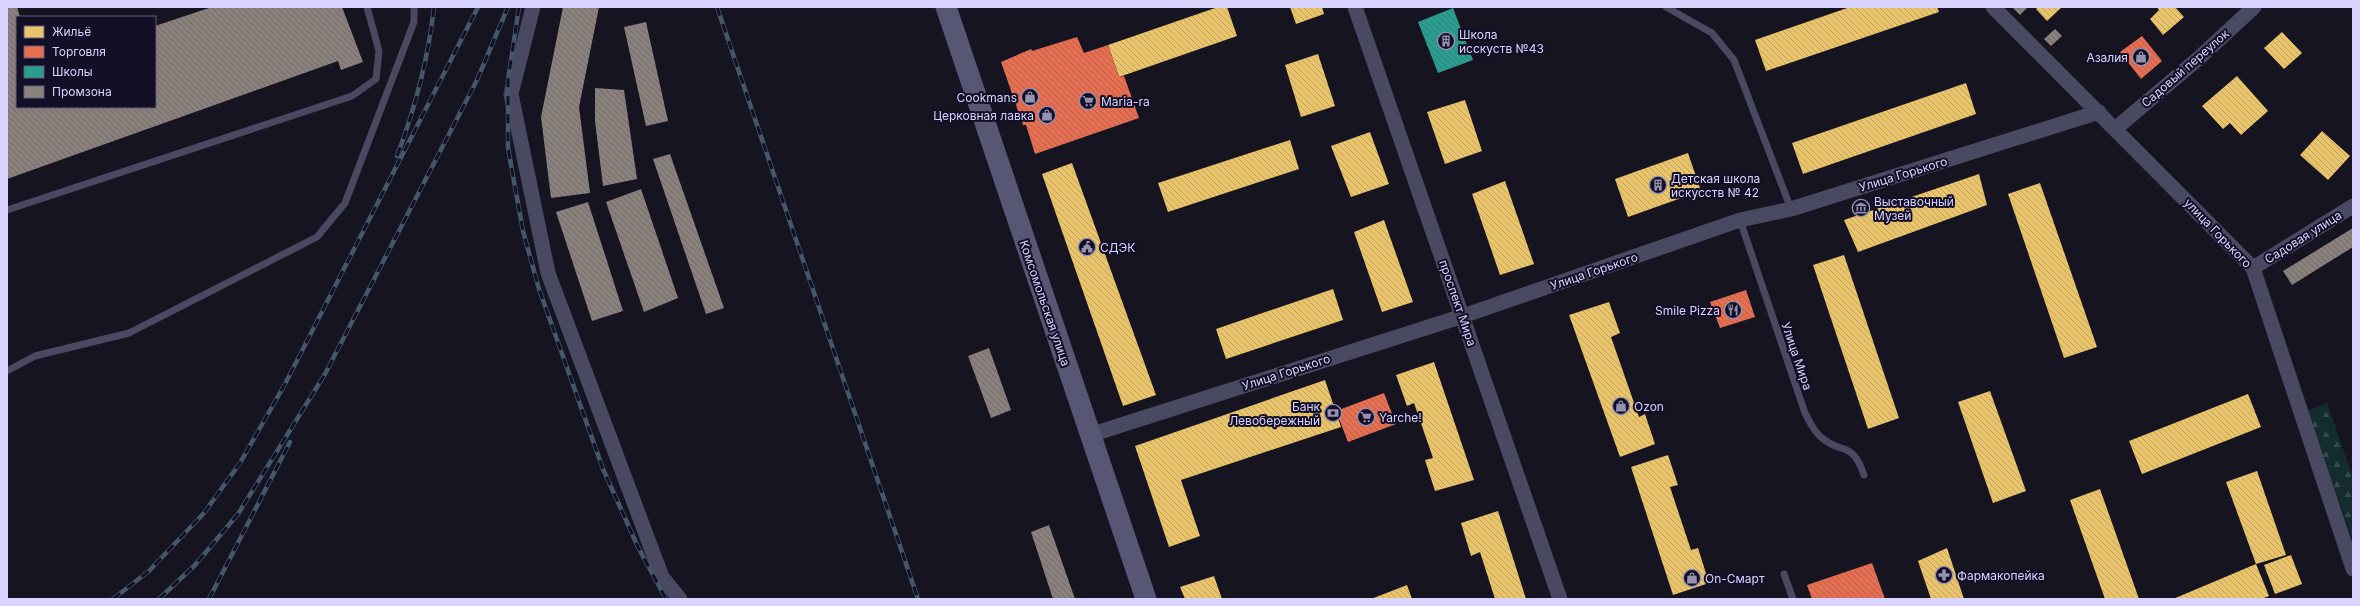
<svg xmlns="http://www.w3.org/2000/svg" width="2360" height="606" font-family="Inter,sans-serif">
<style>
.forest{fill:url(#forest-firs)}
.homes{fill:url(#homes-back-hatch)}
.shops{fill:url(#shops-back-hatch)}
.schools{fill:url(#schools-back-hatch)}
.industry{fill:url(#industry-back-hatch)}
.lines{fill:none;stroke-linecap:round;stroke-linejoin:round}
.lane{stroke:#4a4962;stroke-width:7}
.street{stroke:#4a4962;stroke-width:15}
.secondary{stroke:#575674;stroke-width:21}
.rail-casing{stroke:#43596b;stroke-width:4.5}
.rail{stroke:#130f26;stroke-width:3;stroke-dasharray:9;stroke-linecap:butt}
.labels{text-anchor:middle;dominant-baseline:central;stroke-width:4;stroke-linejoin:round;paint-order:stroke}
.poi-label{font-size:12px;fill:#d9d4ff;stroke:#130f26;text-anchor:start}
.street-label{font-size:12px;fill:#d9d4ff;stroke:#130f26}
</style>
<defs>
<pattern id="forest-firs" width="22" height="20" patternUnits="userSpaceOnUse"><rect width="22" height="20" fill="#132c2d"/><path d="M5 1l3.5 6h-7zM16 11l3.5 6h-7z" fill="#354a4c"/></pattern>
<pattern id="homes-back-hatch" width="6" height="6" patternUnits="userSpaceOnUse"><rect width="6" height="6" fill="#e9c46a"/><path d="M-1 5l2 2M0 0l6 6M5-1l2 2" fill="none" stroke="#bfa362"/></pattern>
<pattern id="shops-back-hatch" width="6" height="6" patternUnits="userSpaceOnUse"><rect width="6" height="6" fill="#e76f51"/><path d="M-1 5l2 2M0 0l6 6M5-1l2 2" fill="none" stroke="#b56150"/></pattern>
<pattern id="schools-back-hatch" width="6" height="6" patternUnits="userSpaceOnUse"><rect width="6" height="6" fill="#2a9d8f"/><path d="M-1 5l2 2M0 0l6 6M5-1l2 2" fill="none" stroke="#31817b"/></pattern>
<pattern id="industry-back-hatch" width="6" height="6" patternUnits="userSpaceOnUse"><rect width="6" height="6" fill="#8a817c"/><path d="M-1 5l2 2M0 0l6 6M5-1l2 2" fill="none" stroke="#706a6b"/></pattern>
</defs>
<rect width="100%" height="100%" fill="#161421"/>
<polygon class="forest" points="2327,403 2353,478 2353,541 2307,411"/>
<g class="homes">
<polygon points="1218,7 1227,7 1237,36 1119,77 1108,45"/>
<polygon points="1290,7 1322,7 1324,14 1296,24"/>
<polygon points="1850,7 1937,7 1939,12 1766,71 1755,40"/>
<polygon points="2038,7 2062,7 2047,21 2036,9"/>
<polygon points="2157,7 2175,7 2184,17 2163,35 2150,19 2159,10"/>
<polygon points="2282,32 2302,53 2284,69 2264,48"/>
<polygon points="1318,54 1335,106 1301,117 1285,65"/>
<polygon points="2237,76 2268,111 2241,135 2230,123 2223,129 2202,106"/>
<polygon points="1966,83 1976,114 1803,174 1792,143"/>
<polygon points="1465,100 1482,151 1445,164 1427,112"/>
<polygon points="2322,131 2350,156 2328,180 2300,155"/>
<polygon points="1370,132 1389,184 1351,197 1331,146"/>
<polygon points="1290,140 1299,169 1168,212 1158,183"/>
<polygon points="1688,153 1701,191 1628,217 1615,179"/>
<polygon points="1072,163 1156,395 1123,406 1042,174"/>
<polygon points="1979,174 1987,205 1858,252 1844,220"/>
<polygon points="1505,181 1534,264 1500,275 1472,194"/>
<polygon points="2040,183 2097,347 2064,358 2008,194"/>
<polygon points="1384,220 1413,302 1382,312 1354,232"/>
<polygon points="1844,255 1899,418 1868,429 1813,265"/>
<polygon points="1333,289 1343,320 1226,359 1216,329"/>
<polygon points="1609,302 1620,333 1611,337 1639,417 1645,414 1655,444 1620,457 1569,315"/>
<polygon points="1434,362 1474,480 1435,491 1425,460 1433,458 1414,403 1407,406 1396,375"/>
<polygon points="1325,380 1341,427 1181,480 1200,536 1169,547 1135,446"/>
<polygon points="1990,391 2026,491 1993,503 1958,402"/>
<polygon points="2248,394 2261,427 2142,474 2129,441"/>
<polygon points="1668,455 1678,485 1670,487 1691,550 1698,548 1709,583 1673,595 1631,467"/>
<polygon points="2257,471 2286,555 2256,564 2226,482"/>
<polygon points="2100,489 2139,599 2105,599 2070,500"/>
<polygon points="1498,511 1526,599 1495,599 1480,552 1471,556 1461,523"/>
<polygon points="1947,548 1964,599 1931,599 1918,561"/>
<polygon points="2291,555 2302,584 2275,594 2264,565"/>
<polygon points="2256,564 2269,596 2261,599 2173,599"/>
<polygon points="1214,576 1222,599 1185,599 1180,587"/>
<polygon points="1407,585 1412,599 1371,599"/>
</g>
<g class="shops">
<polygon points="2142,36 2162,61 2141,79 2120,52"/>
<polygon points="1077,37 1084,53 1108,45 1119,77 1124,76 1139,118 1035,154 1026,125 1023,125 1001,62 1031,49 1032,51"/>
<polygon points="1746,290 1755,317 1720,328 1710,302"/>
<polygon points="1384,393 1396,424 1348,442 1336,411"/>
<polygon points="1872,563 1885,599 1812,599 1807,585"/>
</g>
<polygon class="schools" points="1453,8 1473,60 1438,73 1418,22"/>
<g class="industry">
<polygon points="7,7 17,7 20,17 17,17 17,107 155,107 155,26 212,7 342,7 363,62 341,70 338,61 7,179"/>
<polygon points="563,7 599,7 579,107 590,193 551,198 541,117"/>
<polygon points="2012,7 2028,7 2020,15"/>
<polygon points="646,22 668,121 646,126 624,27"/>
<polygon points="2055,29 2062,36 2051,46 2044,39"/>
<polygon points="595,88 624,90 637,179 603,186 595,121"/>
<polygon points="670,154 724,308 706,314 653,159"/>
<polygon points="641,189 678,298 644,312 606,202"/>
<polygon points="588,202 623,311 592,321 556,212"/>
<polygon points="2353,228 2353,247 2292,285 2283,271"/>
<polygon points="989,348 1011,410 991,418 968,356"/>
<polygon points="1049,525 1075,599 1053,599 1031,532"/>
</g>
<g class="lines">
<g class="lane">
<polyline points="1666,7 1712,33 1734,60 1791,209"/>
<polyline points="7,210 352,96 376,79 379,51 367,7"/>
<path d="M1740 220 1805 413C1810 422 1813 431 1822 438 1842 455 1852 440 1864 475"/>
<polyline points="7,371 35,356 129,333 317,237 345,203 414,22 414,7"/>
<polyline points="1784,574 1793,599"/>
</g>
<g class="street">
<polyline points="533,7 511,94 548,273 662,577 680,599"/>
<polyline points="1355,7 1560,599"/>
<polyline points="1993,7 2253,268 2353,569"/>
<polyline points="2115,129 2199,58 2254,7"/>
<polyline points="2253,268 2353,206"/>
<polyline points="1090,435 1463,316 1740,220 1791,209 2099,112"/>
</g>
<polyline class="secondary" points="946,7 1146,599"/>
<defs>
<g id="rail">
<polyline points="519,7 508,80 508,148 523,231 539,289 603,469 638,547 666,599"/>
<polyline points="717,7 918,599"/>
<path d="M397 156C416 106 428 60 434 7"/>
<polyline points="113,599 149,571 204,513 240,463 285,384 478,7"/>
<polyline points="159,599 195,565 238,514 325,374 477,80 508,7"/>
<polyline points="209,599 290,442"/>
</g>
</defs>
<use href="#rail" class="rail-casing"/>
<use href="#rail" class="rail"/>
</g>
<defs>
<symbol id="building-ring" viewBox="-11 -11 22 22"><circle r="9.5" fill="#130f26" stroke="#9591b1" stroke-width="1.5"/><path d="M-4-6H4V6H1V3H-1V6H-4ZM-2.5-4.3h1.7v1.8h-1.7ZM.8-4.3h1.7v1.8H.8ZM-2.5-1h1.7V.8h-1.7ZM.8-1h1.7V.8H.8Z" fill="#9591b1"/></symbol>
<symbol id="shop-ring" viewBox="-11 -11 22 22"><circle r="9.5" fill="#130f26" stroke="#9591b1" stroke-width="1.5"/><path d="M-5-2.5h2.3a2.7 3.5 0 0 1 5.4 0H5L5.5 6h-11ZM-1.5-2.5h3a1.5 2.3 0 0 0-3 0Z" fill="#9591b1"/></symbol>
<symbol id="supermarket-ring" viewBox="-11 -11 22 22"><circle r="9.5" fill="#130f26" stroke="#9591b1" stroke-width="1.5"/><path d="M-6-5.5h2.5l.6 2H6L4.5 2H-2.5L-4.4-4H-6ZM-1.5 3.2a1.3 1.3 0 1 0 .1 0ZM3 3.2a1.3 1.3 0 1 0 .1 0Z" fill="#9591b1"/></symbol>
<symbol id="museum-ring" viewBox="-11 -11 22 22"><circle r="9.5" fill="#130f26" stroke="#9591b1" stroke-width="1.5"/><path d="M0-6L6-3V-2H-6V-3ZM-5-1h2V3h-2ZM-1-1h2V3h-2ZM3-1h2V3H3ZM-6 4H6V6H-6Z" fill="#9591b1"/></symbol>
<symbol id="civic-ring" viewBox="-11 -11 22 22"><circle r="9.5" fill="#130f26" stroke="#9591b1" stroke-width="1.5"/><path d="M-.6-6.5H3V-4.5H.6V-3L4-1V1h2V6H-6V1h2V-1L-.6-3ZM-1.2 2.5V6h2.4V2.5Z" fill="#9591b1"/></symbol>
<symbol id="restaurant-ring" viewBox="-11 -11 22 22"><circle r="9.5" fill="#130f26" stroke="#9591b1" stroke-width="1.5"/><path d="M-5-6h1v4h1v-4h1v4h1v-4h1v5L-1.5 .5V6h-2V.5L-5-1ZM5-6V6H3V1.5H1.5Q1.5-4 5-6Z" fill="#9591b1"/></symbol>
<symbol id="bank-ring" viewBox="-11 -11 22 22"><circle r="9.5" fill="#130f26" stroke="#9591b1" stroke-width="1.5"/><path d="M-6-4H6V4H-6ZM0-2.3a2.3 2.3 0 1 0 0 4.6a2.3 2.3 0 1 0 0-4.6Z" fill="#9591b1"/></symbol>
<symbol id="pharmacy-ring" viewBox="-11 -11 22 22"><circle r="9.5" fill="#130f26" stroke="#9591b1" stroke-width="1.5"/><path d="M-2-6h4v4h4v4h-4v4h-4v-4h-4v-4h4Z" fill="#9591b1"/></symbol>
</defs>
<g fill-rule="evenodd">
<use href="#building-ring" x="1436" y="31" width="20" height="20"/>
<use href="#shop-ring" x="2131" y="47" width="20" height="20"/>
<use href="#shop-ring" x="1020" y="87" width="20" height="20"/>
<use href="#supermarket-ring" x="1078" y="91" width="20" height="20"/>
<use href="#shop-ring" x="1037" y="105" width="20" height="20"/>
<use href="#building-ring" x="1648" y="175" width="20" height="20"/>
<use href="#museum-ring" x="1851" y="198" width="20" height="20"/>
<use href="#civic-ring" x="1077" y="237" width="20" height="20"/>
<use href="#restaurant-ring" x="1723" y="300" width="20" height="20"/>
<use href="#shop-ring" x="1611" y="396" width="20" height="20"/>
<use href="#bank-ring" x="1323" y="403" width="20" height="20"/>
<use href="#supermarket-ring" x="1356" y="407" width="20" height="20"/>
<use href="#pharmacy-ring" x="1934" y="565" width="20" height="20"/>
<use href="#shop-ring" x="1682" y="568" width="20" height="20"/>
</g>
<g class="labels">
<g class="poi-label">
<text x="1459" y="34">Школа<tspan x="1459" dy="14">исскуств №43</tspan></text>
<text x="2128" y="57" text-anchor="end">Азалия</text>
<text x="1017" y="97" text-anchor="end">Cookmans</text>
<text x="1101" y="101">Maria-ra</text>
<text x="1034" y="115" text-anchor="end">Церковная лавка</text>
<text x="1671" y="178">Детская школа<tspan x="1671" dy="14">искусств № 42</tspan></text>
<text x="1874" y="201">Выставочный<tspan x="1874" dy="14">Музей</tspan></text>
<text x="1100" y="247">СДЭК</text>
<text x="1720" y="310" text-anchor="end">Smile Pizza</text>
<text x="1320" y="406" text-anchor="end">Банк<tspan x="1320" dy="14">Левобережный</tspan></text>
<text x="1634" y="406">Ozon</text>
<text x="1379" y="417">Yarche!</text>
<text x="1957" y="575">Фармакопейка</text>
<text x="1705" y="578">On-Смарт</text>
</g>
<g class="street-label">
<text transform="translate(2185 68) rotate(-41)">Садовый переулок</text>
<text transform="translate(1903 174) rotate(-17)">Улица Горького</text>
<text transform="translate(2218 233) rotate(46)">улица Горького</text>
<text transform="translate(2303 237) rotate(-32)">Садовая улица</text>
<text transform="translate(1594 271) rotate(-19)">Улица Горького</text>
<text transform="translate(1045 303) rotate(71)">Комсомольская улица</text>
<text transform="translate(1458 303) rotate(71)">проспект Мира</text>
<text transform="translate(1797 356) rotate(71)">Улица Мира</text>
<text transform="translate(1286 372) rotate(-18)">Улица Горького</text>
</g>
</g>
<rect width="2360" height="606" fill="none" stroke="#d9d4ff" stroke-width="16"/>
<rect x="16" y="16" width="140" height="92" fill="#130f26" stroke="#625e7d"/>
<rect x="24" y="26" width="20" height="12" fill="#e9c46a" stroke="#625e7d"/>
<text x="52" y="36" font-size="12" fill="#d9d4ff">Жильё</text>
<rect x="24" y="46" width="20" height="12" fill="#e76f51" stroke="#625e7d"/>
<text x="52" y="56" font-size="12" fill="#d9d4ff">Торговля</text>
<rect x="24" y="66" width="20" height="12" fill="#2a9d8f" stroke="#625e7d"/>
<text x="52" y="76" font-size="12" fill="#d9d4ff">Школы</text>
<rect x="24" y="86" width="20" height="12" fill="#8a817c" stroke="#625e7d"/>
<text x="52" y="96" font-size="12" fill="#d9d4ff">Промзона</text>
</svg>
